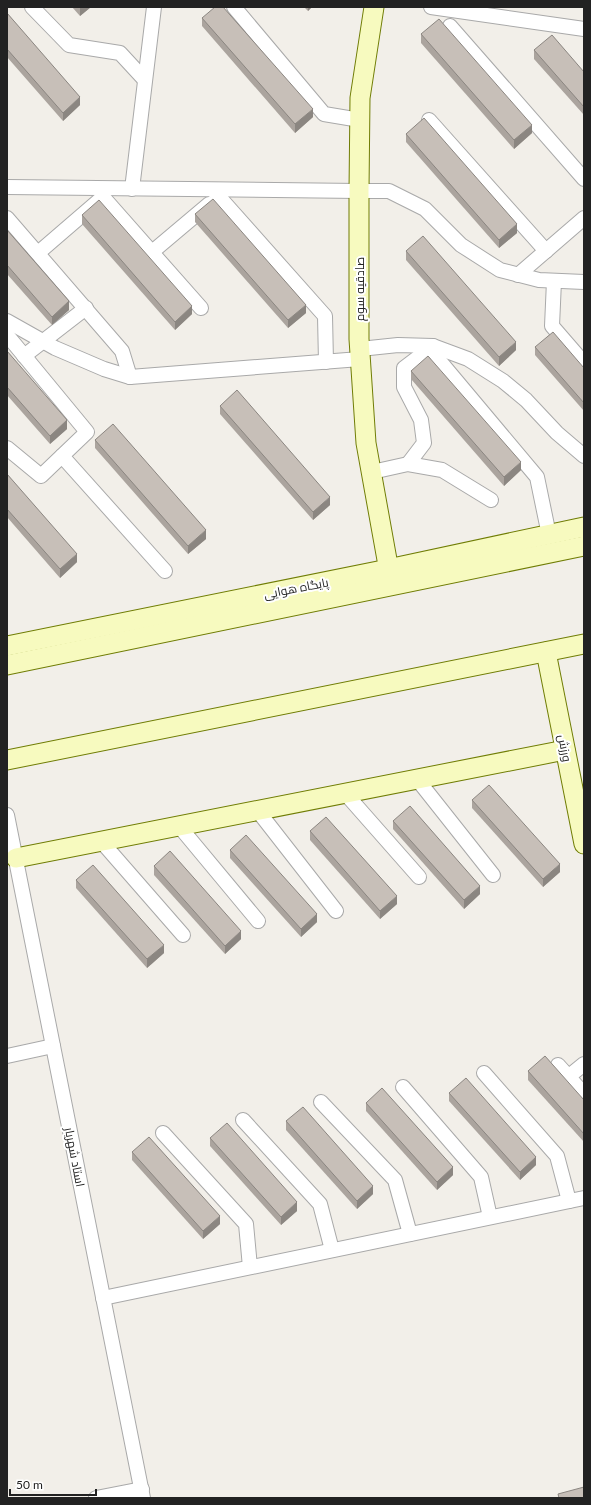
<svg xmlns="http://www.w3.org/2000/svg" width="591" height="1505" font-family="Lato,Cairo,sans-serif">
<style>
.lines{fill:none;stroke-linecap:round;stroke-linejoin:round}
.street-casing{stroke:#a9a9a9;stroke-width:16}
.secondary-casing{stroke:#707d05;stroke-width:21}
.street{stroke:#fff;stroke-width:14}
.secondary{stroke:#f7fabf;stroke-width:19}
.wall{fill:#aba49e}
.shaded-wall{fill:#8b8681}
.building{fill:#c7bfb8;stroke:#8b8681}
.labels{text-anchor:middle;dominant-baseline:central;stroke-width:4;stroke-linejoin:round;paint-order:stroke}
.street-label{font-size:12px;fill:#222;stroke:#fff}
</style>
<rect width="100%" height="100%" fill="#f2efe9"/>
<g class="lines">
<defs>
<g id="street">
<polyline points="32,7 69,45 120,53 144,79"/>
<polyline points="234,7 324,114 360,120"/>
<polyline points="431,7 584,29"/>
<polyline points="450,26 584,179"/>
<polyline points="429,120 546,251"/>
<polyline points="7,187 359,191 389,191 425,209 461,245 500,270 539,280 584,282"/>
<polyline points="132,189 154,7"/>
<polyline points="213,190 325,316 326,362"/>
<polyline points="7,218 122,351 130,377"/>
<polyline points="152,252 209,204"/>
<polyline points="38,253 103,197 201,308"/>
<polyline points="518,275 584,218"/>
<polyline points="554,281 552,326 584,363"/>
<polyline points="7,321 55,348 104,369 130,377 360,359"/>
<polyline points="7,335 87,432 41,476 7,448"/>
<polyline points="360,349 398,345 433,346 468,359 503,381 526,400 557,433 584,456"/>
<polyline points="24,356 86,308"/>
<polyline points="62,456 165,571"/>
<polyline points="408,464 424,443 421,420 404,387 404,368 433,346 438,359 537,477 549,535"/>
<polyline points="372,472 408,464 442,470 491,500"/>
<polyline points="417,779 493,875"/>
<polyline points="345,793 419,877"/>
<polyline points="258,811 336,911"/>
<polyline points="7,815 143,1498"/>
<polyline points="179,826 258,921"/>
<polyline points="101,841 183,935"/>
<polyline points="7,1056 53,1046"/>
<polyline points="558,1065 584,1094"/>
<polyline points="484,1073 557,1156 569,1201"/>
<polyline points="568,1077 584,1064"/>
<polyline points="403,1087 481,1177 490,1217"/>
<polyline points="321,1102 395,1180 410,1234"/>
<polyline points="243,1120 320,1204 332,1250"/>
<polyline points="163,1133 246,1224 250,1267"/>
<polyline points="103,1298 584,1198"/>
<polyline points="96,1498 142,1489"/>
</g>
<g id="secondary">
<polyline points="374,7 360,98 359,191 359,339 366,443 391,582"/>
<polyline points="7,646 388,569 584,527"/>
<polyline points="546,652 584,844"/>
<polyline points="7,665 584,546"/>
<polyline points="7,760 584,644"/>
<polyline points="16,858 565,750"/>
</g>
</defs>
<use href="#street" class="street-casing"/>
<use href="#secondary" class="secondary-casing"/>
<use href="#street" class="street"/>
<use href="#secondary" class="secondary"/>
</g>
<g class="wall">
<polygon points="72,7 91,7 80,16"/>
<polygon points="304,7 312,7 308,11"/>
<polygon points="7,13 80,105 63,121 7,57"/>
<polygon points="202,18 313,117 295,133 202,26"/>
<polygon points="421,34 532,133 514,149 421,43"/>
<polygon points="534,50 584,72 584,115 534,59"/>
<polygon points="406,134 517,233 499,248 406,142"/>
<polygon points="195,214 306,313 288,328 195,222"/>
<polygon points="82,215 192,314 175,330 82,224"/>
<polygon points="7,230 69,310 52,325 7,274"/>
<polygon points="406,251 516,350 499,366 406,260"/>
<polygon points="535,347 584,368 584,411 535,355"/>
<polygon points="7,351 67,429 50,444 7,395"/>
<polygon points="411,371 521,470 504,486 411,379"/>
<polygon points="220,406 330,505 313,520 220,414"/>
<polygon points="95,440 206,539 188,554 95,448"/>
<polygon points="7,474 77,562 60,578 7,517"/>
<polygon points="472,800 560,872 543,887 472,808"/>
<polygon points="393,821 480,894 464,909 393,829"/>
<polygon points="310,831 397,904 380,919 310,840"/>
<polygon points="230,850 317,922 301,937 230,858"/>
<polygon points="154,866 241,939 225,954 154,875"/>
<polygon points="76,880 164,953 147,968 76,888"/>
<polygon points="528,1071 584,1100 584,1142 528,1080"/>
<polygon points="449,1093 536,1165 520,1180 449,1101"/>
<polygon points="366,1103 453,1175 437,1190 366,1111"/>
<polygon points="286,1121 373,1194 357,1209 286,1130"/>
<polygon points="210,1138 297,1211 281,1225 210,1146"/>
<polygon points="132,1152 220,1224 203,1239 132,1160"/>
</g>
<g class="shaded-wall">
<polygon points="82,7 91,7 80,16 80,8"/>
<polygon points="308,7 312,7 308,11"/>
<polygon points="80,97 80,105 63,121 63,113"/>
<polygon points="313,109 313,117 295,133 295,124"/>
<polygon points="532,125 532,133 514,149 514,140"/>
<polygon points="517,224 517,233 499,248 499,240"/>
<polygon points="69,301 69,310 52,325 52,317"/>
<polygon points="306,305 306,313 288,328 288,320"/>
<polygon points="192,306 192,314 175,330 175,322"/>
<polygon points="516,342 516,350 499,366 499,357"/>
<polygon points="67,420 67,429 50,444 50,436"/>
<polygon points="521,462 521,470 504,486 504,477"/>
<polygon points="330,497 330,505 313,520 313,512"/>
<polygon points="206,530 206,539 188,554 188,546"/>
<polygon points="77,554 77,562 60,578 60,569"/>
<polygon points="560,864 560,872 543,887 543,879"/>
<polygon points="480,886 480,894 464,909 464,900"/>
<polygon points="397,896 397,904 380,919 380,911"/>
<polygon points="317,914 317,922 301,937 301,929"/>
<polygon points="241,931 241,939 225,954 225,946"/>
<polygon points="164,945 164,953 147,968 147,959"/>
<polygon points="536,1157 536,1165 520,1180 520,1172"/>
<polygon points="453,1167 453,1175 437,1190 437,1182"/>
<polygon points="373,1186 373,1194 357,1209 357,1201"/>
<polygon points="297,1202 297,1211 281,1225 281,1217"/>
<polygon points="220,1216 220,1224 203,1239 203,1231"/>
</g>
<g class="building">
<polygon points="215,7 223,7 313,109 295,124 202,18"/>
<polygon points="7,13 80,97 63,113 7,49"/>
<polygon points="439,19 532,125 514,140 421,34"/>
<polygon points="552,35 584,72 584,107 534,50"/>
<polygon points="424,118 517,224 499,240 406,134"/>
<polygon points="213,199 306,305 288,320 195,214"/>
<polygon points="99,200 192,306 175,322 82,215"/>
<polygon points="7,230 69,301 52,317 7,265"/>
<polygon points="423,236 516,342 499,357 406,251"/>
<polygon points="553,332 584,368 584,403 535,347"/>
<polygon points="7,351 67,420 50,436 7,387"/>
<polygon points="428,356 521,462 504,477 411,371"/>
<polygon points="237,390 330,497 313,512 220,406"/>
<polygon points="113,424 206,530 188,546 95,440"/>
<polygon points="7,474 77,554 60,569 7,509"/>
<polygon points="489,785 560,864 543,879 472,800"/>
<polygon points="410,806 480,886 464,900 393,821"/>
<polygon points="326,817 397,896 380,911 310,831"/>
<polygon points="246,835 317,914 301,929 230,850"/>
<polygon points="170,851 241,931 225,946 154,866"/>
<polygon points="93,865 164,945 147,959 76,880"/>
<polygon points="545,1056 584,1100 584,1134 528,1071"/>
<polygon points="466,1078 536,1157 520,1172 449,1093"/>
<polygon points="382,1088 453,1167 437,1182 366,1103"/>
<polygon points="303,1107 373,1186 357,1201 286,1121"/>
<polygon points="227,1123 297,1202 281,1217 210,1138"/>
<polygon points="149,1137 220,1216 203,1231 132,1152"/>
<polygon points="584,1487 584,1498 559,1498 558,1494"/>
</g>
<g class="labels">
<g class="street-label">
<text transform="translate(359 289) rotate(-90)">صادقیه سوم</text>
<text transform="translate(296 588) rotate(-11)">پایگاه هوایی</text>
<text transform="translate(565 748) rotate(79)">ورزش</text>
<text transform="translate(75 1157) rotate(79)">استاد شهریار</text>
</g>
</g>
<rect width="591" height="1505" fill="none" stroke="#222222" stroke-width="16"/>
<path d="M10 1489v6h86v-6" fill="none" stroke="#222222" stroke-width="2"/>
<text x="16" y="1489" font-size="12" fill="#222222" stroke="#ffffff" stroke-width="3" paint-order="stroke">50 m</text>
</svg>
